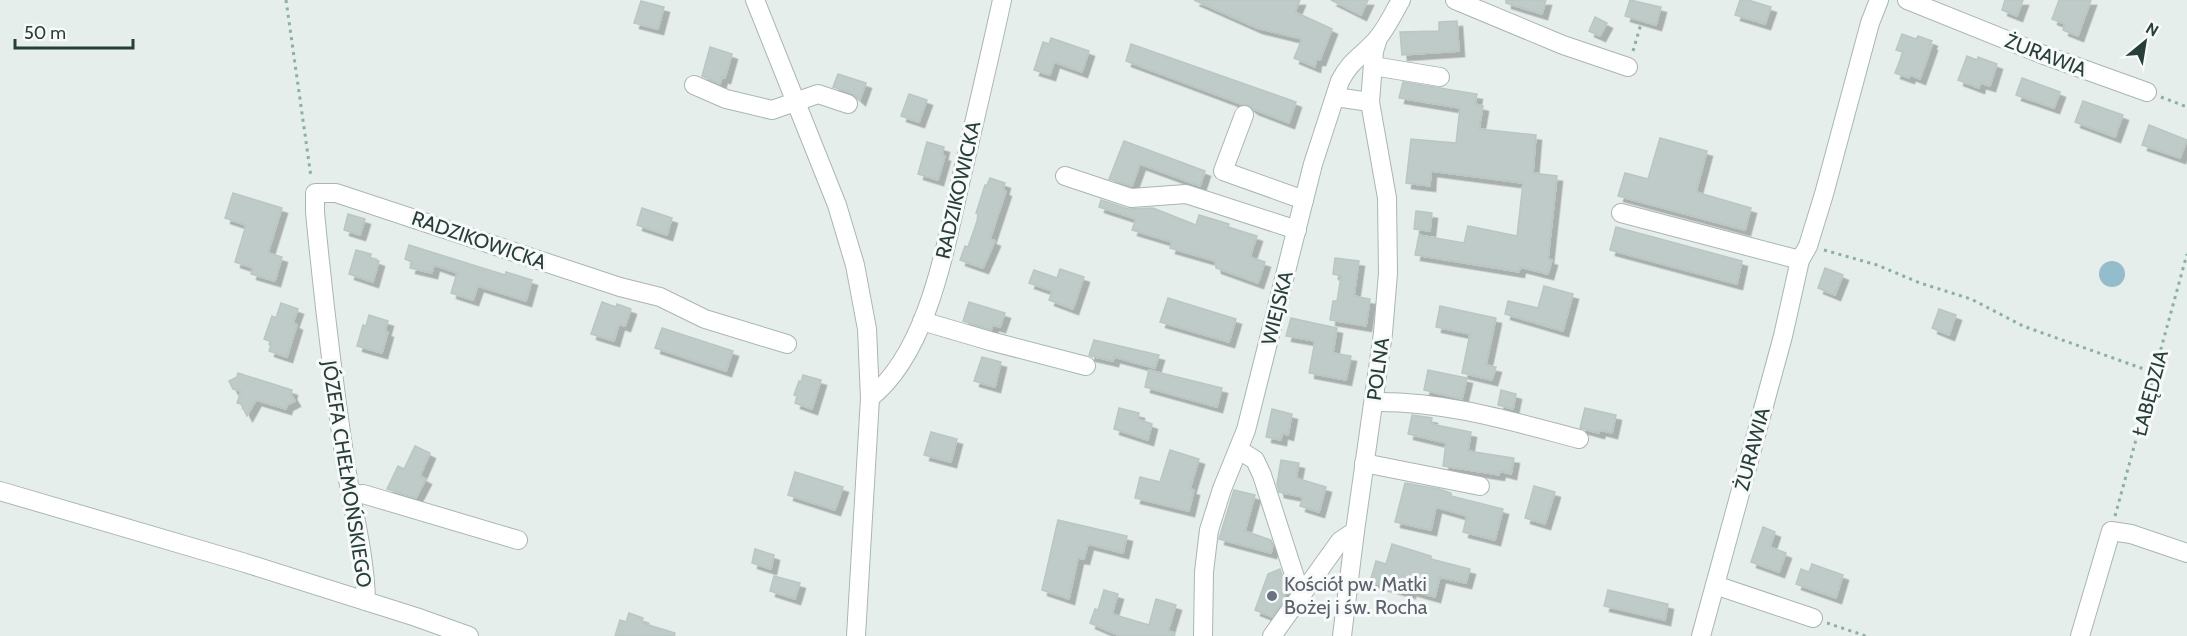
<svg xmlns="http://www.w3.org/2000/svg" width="2187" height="636" font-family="Cabin,sans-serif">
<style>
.water{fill:#95bccc}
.building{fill:#bfcbc8;stroke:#b9c7c3;stroke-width:1.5;filter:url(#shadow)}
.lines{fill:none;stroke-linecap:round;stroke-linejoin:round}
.minor-casing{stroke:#a9b6b3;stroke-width:20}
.path{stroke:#8aaea8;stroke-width:3;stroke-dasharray:3 4.5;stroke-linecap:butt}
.minor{stroke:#fff;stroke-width:18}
.worship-dot{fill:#6b7280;stroke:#f7faf9;stroke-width:2}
.labels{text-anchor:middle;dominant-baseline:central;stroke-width:6;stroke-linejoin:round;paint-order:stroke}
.street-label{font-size:20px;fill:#273e3b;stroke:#f7faf9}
.worship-label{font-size:20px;fill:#5b616d;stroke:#f7faf9;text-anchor:start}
</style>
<defs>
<filter id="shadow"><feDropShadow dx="5.5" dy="5.5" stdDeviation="0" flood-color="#0004"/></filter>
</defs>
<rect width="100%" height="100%" fill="#e6eeec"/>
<circle class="water" cx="2112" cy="274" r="13"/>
<g class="building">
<polygon points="1194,0 1300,0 1295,12 1332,29 1320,60 1316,60 1315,67 1294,58 1302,39 1257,28"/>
<polygon points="1331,0 1368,0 1361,15"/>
<polygon points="1506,0 1546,0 1542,14 1506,3"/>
<polygon points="1630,0 1661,7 1656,25 1625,16"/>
<polygon points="1740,0 1748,0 1771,7 1765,24 1735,15"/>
<polygon points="2005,0 2023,0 2017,16 2002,10"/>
<polygon points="2059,0 2091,0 2078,36 2063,30 2065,24 2052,19"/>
<polygon points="641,1 664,7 658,29 634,23"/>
<polygon points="1595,17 1607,23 1600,36 1589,31"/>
<polygon points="1457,21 1459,51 1402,55 1400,32 1439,31 1439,22"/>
<polygon points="1902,34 1916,39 1918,36 1932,41 1930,44 1932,45 1920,79 1910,75 1909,78 1895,73 1903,52 1896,50"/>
<polygon points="1051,38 1089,51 1082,72 1054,62 1050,75 1034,70 1043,42 1049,44"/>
<polygon points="1131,44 1296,102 1289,123 1253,109 1248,105 1241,104 1126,61"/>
<polygon points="710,47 732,54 725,78 722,77 720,84 702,76"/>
<polygon points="1967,56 1977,60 1978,57 1997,64 1990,86 1980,83 1979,88 1958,80"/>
<polygon points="838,74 866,83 860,100 852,93 833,87"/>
<polygon points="2022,78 2060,92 2054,108 2016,95"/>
<polygon points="1403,82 1477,94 1475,104 1483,106 1479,129 1536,135 1533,173 1557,176 1548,259 1552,260 1548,274 1520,267 1519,272 1415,255 1419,235 1464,243 1468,226 1517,236 1523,183 1431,171 1430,186 1406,183 1411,139 1456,143 1460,108 1399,98"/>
<polygon points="909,94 927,100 919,122 901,116"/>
<polygon points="2083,101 2123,115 2115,137 2075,122"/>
<polygon points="2149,125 2187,140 2180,158 2142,145"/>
<polygon points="1660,138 1707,151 1696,192 1751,208 1745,230 1618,196 1625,173 1648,179"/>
<polygon points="1124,141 1205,171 1200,186 1140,164 1132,186 1109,179"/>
<polygon points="927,142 944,147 942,155 945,156 938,180 918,174"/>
<polygon points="990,178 1005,183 1003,190 1006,191 990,239 995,241 983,268 960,260 965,246 968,247 977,221 978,214 976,213 985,185 987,185"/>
<polygon points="233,193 282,208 268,253 282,257 275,281 251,274 253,268 235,262 246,225 225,218"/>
<polygon points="1101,200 1128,209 1153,208 1196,225 1199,215 1229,224 1228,227 1257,236 1250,257 1265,262 1258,283 1216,268 1215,261 1170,248 1172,242 1132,230 1136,219 1099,207"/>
<polygon points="642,208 672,218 667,235 637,225"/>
<polygon points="1416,211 1432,213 1430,231 1414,229"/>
<polygon points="348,214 365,219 360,235 344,230"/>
<polygon points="1616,227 1742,261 1737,284 1610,250"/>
<polygon points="409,245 505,275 506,272 532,280 526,301 478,286 473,300 451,293 457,273 434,265 432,273 410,268 412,262 405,259"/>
<polygon points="356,250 371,254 370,258 379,261 373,282 349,274"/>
<polygon points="1335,258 1359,261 1354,296 1370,299 1366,326 1330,320 1333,301 1337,301 1341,276 1333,274"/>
<polygon points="1825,268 1843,275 1835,295 1818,288"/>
<polygon points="1060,269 1084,277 1073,309 1049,300 1052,291 1029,283 1034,270 1057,278"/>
<polygon points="1544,286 1573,294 1563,331 1505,314 1508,301 1538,308"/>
<polygon points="1168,298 1236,319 1229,342 1160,322"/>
<polygon points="602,302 616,307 617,304 631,309 625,326 619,324 614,341 591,334"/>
<polygon points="969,302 1005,313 1000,327 993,325 991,330 963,321"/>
<polygon points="281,303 298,309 293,323 297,325 287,357 269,351 272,342 264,339 272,316 276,318"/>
<polygon points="1440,306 1496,318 1486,365 1496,367 1492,380 1462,373 1470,334 1436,327"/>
<polygon points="1939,309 1956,315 1949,335 1932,328"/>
<polygon points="369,315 388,321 385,331 388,332 382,353 357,346 363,325 366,326"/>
<polygon points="1291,318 1337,328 1333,353 1351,356 1346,380 1309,373 1315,341 1286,336"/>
<polygon points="662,328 733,351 726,371 655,348"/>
<polygon points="1094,340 1159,355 1155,368 1114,357 1113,361 1091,356 1089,355"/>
<polygon points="982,357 1001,362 995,387 974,381"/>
<polygon points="1149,370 1222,388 1217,407 1145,387"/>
<polygon points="1428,370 1467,378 1462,399 1424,390"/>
<polygon points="238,373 292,390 291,394 295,401 287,405 286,409 256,400 247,416 241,404 237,403 241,391 233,389 229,381 237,377"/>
<polygon points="803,375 821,380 812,409 795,403 797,396 794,395 799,381 801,382"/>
<polygon points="1501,390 1516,394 1513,409 1498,405"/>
<polygon points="1119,408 1139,413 1138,419 1152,424 1148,440 1114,429"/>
<polygon points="1585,408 1616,415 1612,433 1600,430 1599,433 1580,428"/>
<polygon points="1272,409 1292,414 1288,435 1282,433 1281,440 1266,437"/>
<polygon points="1412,415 1432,418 1431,424 1471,432 1468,451 1514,458 1511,474 1500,471 1499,475 1443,466 1446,443 1408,434"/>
<polygon points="931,432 957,439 951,462 924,455"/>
<polygon points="415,446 430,453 420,476 426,479 416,498 387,489 398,466 404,469"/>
<polygon points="1170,450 1199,459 1190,489 1194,490 1189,511 1135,498 1140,477 1160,482"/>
<polygon points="1281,460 1299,463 1296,478 1326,487 1319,512 1300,506 1303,497 1279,492 1277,484"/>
<polygon points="795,472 843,487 835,510 788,495"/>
<polygon points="1405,483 1439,489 1451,493 1451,496 1503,509 1495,540 1463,532 1467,516 1436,507 1431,530 1395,522"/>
<polygon points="1534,486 1555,492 1545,524 1525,518"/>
<polygon points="1234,490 1255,495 1245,531 1271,540 1273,545 1271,553 1219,539"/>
<polygon points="1058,520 1127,536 1123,553 1088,544 1084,559 1078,558 1069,599 1042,590"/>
<polygon points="1763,527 1775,532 1770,547 1786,553 1779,572 1751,562"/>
<polygon points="1392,544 1431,556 1431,559 1470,569 1466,583 1440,577 1435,597 1410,590 1410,593 1370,582 1376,561 1386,564"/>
<polygon points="755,549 774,555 771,569 752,563"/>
<polygon points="1812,564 1843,575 1836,598 1796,584 1801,569 1809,572"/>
<polygon points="1280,569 1287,589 1281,604 1272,617 1255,610 1268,574"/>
<polygon points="774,576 800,583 795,599 770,591"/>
<polygon points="1104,590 1118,594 1112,614 1149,625 1156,599 1176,605 1168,631 1175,633 1174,636 1120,636 1090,623 1095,609 1098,610"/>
<polygon points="1608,590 1668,604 1665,620 1604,606"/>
<polygon points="629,613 643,618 642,623 675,633 674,636 615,636 620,620 626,622"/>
</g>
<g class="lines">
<defs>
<g id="minor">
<polyline points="755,0 837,205 855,265 867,329 870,398 856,636"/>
<polyline points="1455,0 1563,45 1628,67"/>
<polyline points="1907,0 2044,55 2147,92"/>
<polyline points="1373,66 1440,77"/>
<polyline points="694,85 726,99 772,110 818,94 848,104"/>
<polyline points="1335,97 1370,102"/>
<polyline points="1244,115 1223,171 1304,200"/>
<polyline points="1065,176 1131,198 1186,194 1297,230"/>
<polyline points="1621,213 1800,260"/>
<polyline points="922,321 990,341 1086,366"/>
<path d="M870 398C928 352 945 248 961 179 975 119 989 60 1002 0"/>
<path d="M1374 402C1445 401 1511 421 1579 439"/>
<polyline points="1239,450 1255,460 1262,475 1301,596"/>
<polyline points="1364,463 1480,486"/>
<polyline points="0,491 242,562 416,617 469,636"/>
<polyline points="351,495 363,494 518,540"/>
<polyline points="1715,585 1813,618"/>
<path d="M366 601C365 554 352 508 345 461 333 379 323 296 315 212V193H336L620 287 660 297 705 319 787 344"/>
<path d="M1203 636 1204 572 1209 530 1222 489 1246 430 1313 164 1340 81C1351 59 1365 54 1378 38 1387 27 1394 12 1401 0"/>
<polyline points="1272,636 1340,541 1355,531"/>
<polyline points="1342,636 1355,531 1383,333 1388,273 1387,198 1370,102 1374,51 1378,38"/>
<polyline points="1701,636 1783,336 1800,260 1808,246 1824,194 1870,23 1879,0"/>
<polyline points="2080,636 2111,531 2131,534 2187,553"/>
</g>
</defs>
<use href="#minor" class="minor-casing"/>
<g class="path">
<polyline points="286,0 311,177"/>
<polyline points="1633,51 1641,24"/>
<polyline points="2161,97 2187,107"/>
<polyline points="1824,250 1877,265 1920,283 1971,299 2023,326 2155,373"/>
<polyline points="2115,516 2187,254"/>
<polyline points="1827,623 1866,636"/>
</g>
<use href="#minor" class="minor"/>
</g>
<circle class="worship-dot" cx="1272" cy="596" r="6"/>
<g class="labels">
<g class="street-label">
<text transform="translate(2046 55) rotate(21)">ŻURAWIA</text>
<text transform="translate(958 190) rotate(-77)">RADZIKOWICKA</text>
<text transform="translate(479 240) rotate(19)">RADZIKOWICKA</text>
<text transform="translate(1277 308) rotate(-76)">WIEJSKA</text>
<text transform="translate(1378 369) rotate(-82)">POLNA</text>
<text transform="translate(2150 393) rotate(-75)">ŁABĘDZIA</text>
<text transform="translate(1752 449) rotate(-75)">ŻURAWIA</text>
<text transform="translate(347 474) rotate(81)">JÓZEFA CHEŁMOŃSKIEGO</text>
</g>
<g class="worship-label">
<text x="1284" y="584">Kościół pw. Matki<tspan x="1284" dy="23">Bożej i św. Rocha</tspan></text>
</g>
</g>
<g transform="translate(2145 42) rotate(30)" stroke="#f7faf9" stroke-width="4.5" paint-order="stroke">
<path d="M0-4.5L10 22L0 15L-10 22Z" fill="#273e3b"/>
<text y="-9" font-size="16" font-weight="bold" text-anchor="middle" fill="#273e3b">N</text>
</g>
<path d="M15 39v9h118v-9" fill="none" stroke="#273e3b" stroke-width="3"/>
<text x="24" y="39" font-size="18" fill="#273e3b" stroke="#f7faf9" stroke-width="4.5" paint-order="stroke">50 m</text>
</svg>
